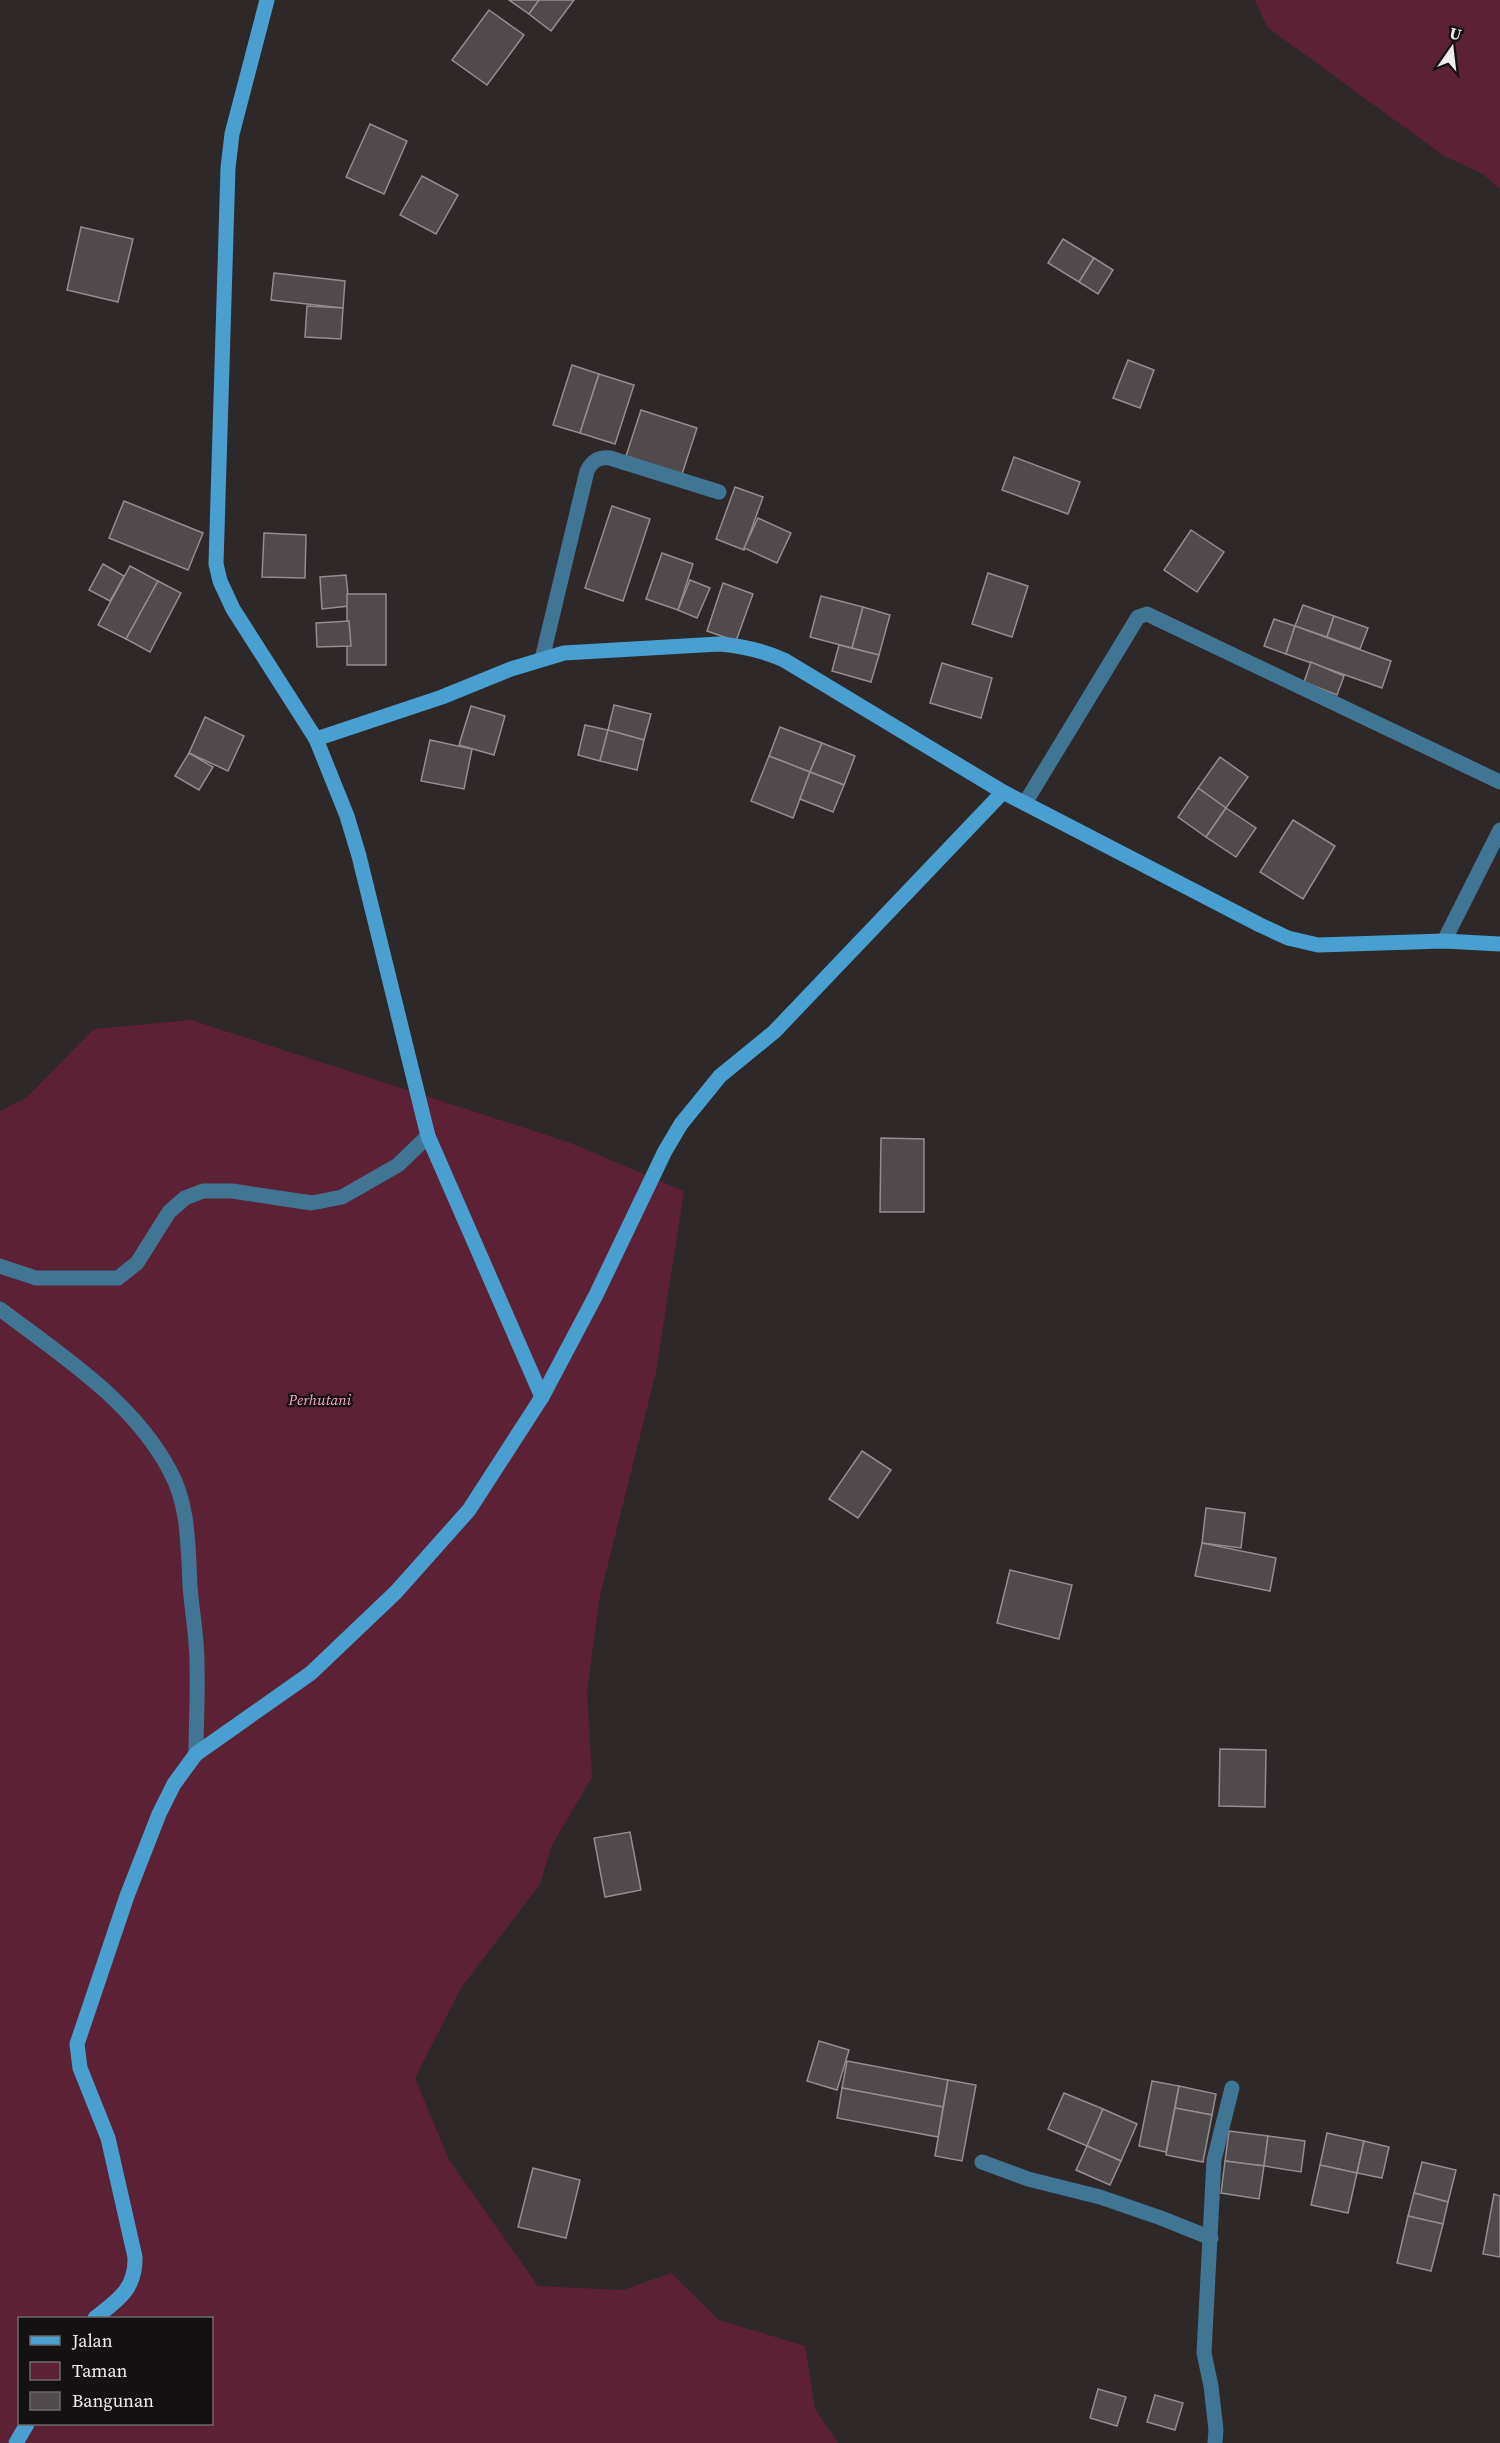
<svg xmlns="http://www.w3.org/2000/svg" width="1500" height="2443" font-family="'Source Serif 4',serif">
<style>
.green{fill:#5d2135;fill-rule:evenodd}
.building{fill:#514a4c;stroke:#948c8e;stroke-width:1.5}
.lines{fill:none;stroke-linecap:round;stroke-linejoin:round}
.street{stroke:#417594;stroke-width:15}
.secondary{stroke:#489fd0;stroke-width:15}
.labels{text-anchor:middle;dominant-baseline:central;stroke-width:4.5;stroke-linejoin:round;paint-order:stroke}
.park-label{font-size:15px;font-style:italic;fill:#ffa8bf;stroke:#141112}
</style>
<rect width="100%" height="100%" fill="#2e2829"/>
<g class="green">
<polygon points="1255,0 1500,0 1500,189 1483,174 1444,156 1267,27"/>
<path d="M191 1020 568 1142 684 1191 656 1372 599 1600 587 1692 592 1777 551 1847 540 1884 461 1988 415 2078 449 2160 538 2286 623 2290 671 2273 719 2320 805 2346 815 2409 838 2443H0V1111L27 1097 94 1029ZM20 2318H212V2424H20Z"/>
</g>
<g class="building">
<polygon points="509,0 539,0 529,14"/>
<polygon points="539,0 574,0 551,31 529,14"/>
<polygon points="489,10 524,35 487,85 452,60"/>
<polygon points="370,124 407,141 384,194 346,177"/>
<polygon points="422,176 458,195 436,234 400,215"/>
<polygon points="81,227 133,239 118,302 67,290"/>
<polygon points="1063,239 1094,258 1079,282 1048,263"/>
<polygon points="1094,258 1113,270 1098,294 1079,282"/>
<polygon points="274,273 345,281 343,308 271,300"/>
<polygon points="307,306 343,308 341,339 305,337"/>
<polygon points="1128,360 1154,370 1140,408 1113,398"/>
<polygon points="572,365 599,374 580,433 553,425"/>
<polygon points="599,374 634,385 615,444 580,433"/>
<polygon points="641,410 697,428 682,474 626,456"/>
<polygon points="1014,457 1080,482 1068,514 1002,490"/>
<polygon points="735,487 763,497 744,550 716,539"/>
<polygon points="124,501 203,533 188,570 109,538"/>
<polygon points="612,506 650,519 623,601 585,588"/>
<polygon points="758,518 791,533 777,563 744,548"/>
<polygon points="1191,530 1224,552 1197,592 1164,570"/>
<polygon points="264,533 306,535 305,578 262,577"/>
<polygon points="662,553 693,564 678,610 646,599"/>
<polygon points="103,564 124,576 110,601 89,590"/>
<polygon points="130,566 158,581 126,639 98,625"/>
<polygon points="988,573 1028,586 1012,637 972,624"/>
<polygon points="346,575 349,606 322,609 320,577"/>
<polygon points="690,580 710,588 697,618 678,610"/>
<polygon points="158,581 181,593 150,652 126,639"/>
<polygon points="723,583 753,594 736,641 707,631"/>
<rect x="347" y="594" width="39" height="71"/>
<polygon points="821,596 863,607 852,648 810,637"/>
<polygon points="1303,605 1334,616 1327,637 1295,626"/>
<polygon points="863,607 890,615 879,655 852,648"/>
<polygon points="1334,616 1368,628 1360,649 1327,637"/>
<polygon points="1274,619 1295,626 1286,654 1264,646"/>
<polygon points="349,621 351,646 317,647 316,623"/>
<polygon points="1295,626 1391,661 1382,688 1286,654"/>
<polygon points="839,645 879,655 871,682 832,671"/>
<polygon points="1311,662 1344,676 1337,695 1304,682"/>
<polygon points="942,663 992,678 981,718 930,703"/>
<polygon points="614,705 651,714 644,740 608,730"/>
<polygon points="471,706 505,716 494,755 459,745"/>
<polygon points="205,717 244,736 228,771 189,753"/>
<polygon points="585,725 608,730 600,761 578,755"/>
<polygon points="780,727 822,743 810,772 769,756"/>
<polygon points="608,730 644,740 637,770 600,761"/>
<polygon points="430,740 472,749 464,789 421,781"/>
<polygon points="822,743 855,756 844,785 810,772"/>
<polygon points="189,753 213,767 199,790 175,776"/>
<polygon points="769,756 810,772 793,818 751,801"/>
<polygon points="1220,757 1248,777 1226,808 1198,788"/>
<polygon points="810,772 844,785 833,812 800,799"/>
<polygon points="1198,788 1226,808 1206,837 1178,817"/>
<polygon points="1226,808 1256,828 1236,857 1206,837"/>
<polygon points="1293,820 1335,846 1303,899 1260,872"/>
<polygon points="881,1138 924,1139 924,1212 880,1212"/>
<polygon points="862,1451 891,1470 858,1518 829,1499"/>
<polygon points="1206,1508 1245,1513 1241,1548 1202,1543"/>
<polygon points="1202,1543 1276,1558 1270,1591 1195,1576"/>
<polygon points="1010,1570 1072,1585 1059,1639 997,1623"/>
<polygon points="1220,1749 1266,1750 1265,1807 1219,1806"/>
<polygon points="630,1832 641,1890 605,1897 594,1838"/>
<polygon points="819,2041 849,2050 837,2090 807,2081"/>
<polygon points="847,2061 948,2080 943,2107 842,2088"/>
<polygon points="948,2080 976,2085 962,2161 935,2156"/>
<polygon points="1152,2081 1179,2086 1166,2152 1139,2146"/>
<polygon points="1179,2086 1216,2094 1212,2115 1175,2108"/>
<polygon points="842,2088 943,2107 938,2137 837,2118"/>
<polygon points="1064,2093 1103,2109 1087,2146 1048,2129"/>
<polygon points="1175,2108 1212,2115 1203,2162 1166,2155"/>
<polygon points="1103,2109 1137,2124 1121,2161 1087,2146"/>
<polygon points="1229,2131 1268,2136 1264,2166 1225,2161"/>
<polygon points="1327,2133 1364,2141 1357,2173 1320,2165"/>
<polygon points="1268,2136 1305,2141 1301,2172 1264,2166"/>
<polygon points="1364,2141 1389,2147 1382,2178 1357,2173"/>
<polygon points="1087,2146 1121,2161 1110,2185 1076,2170"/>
<polygon points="1225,2161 1264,2166 1259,2199 1221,2193"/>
<polygon points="1422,2162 1456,2170 1448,2202 1414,2193"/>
<polygon points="1320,2165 1357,2173 1348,2213 1311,2205"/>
<polygon points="533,2168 580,2180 566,2238 518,2227"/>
<polygon points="1414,2193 1448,2202 1443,2224 1408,2216"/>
<polygon points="1494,2194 1500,2196 1500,2257 1483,2254"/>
<polygon points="1408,2216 1443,2224 1431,2271 1397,2263"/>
<polygon points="1098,2389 1126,2397 1117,2426 1090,2418"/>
<polygon points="1155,2395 1183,2403 1175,2430 1147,2422"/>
</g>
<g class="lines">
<g class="street">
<path d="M542 659 587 471C592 461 598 457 610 458L719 492"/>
<polyline points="1025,803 1138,617 1147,614 1500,782"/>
<polyline points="1444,941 1500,830"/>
<polyline points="0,1266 36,1278 118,1278 137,1263 169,1212 185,1198 203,1191 232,1191 312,1203 342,1197 398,1165 428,1136"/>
<path d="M0 1309C61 1355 133 1401 170 1471 189 1505 188 1548 190 1586 192 1612 197 1637 197 1663 198 1693 196 1724 196 1754"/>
<polyline points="982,2162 1028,2179 1100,2197 1161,2218 1211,2238"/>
<polyline points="1215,2443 1216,2430 1211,2386 1204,2353 1214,2160 1232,2088"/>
</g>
<g class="secondary">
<path d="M267 0 232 134 228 168 216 564 220 581 233 609 316 739 442 697 511 669 564 653 719 644C743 646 762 650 784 660L1003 792 1260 925 1288 938 1318 945 1444 941 1500 944"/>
<polyline points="316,739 347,816 359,856 428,1136 542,1397"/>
<path d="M95 2318C118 2300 136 2289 135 2257L108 2138 80 2068 77 2044 127 1896 159 1814 174 1784 196 1754 311 1673 396 1592 469 1510 542 1397 596 1295 665 1151 681 1124 720 1076 774 1032 1003 792"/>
<polyline points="16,2443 27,2424"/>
</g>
</g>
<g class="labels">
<g class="park-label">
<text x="320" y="1399">Perhutani</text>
</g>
</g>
<rect x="18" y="2317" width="195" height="108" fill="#141112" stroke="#6c696a" stroke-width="1.5"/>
<rect x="30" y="2336" width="30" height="9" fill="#489fd0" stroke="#6c696a" stroke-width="1.5"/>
<text x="72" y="2347" font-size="18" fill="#f0eced">Jalan</text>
<rect x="30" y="2362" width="30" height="18" fill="#5d2135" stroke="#6c696a" stroke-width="1.5"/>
<text x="72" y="2377" font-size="18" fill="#f0eced">Taman</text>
<rect x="30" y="2392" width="30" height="18" fill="#514a4c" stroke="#6c696a" stroke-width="1.5"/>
<text x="72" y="2407" font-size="18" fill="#f0eced">Bangunan</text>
<g transform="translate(1452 48) rotate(14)" stroke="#141112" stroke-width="4.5" paint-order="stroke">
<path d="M0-4.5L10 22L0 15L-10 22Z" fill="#f0eced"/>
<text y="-9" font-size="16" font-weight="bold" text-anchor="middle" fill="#f0eced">U</text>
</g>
</svg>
